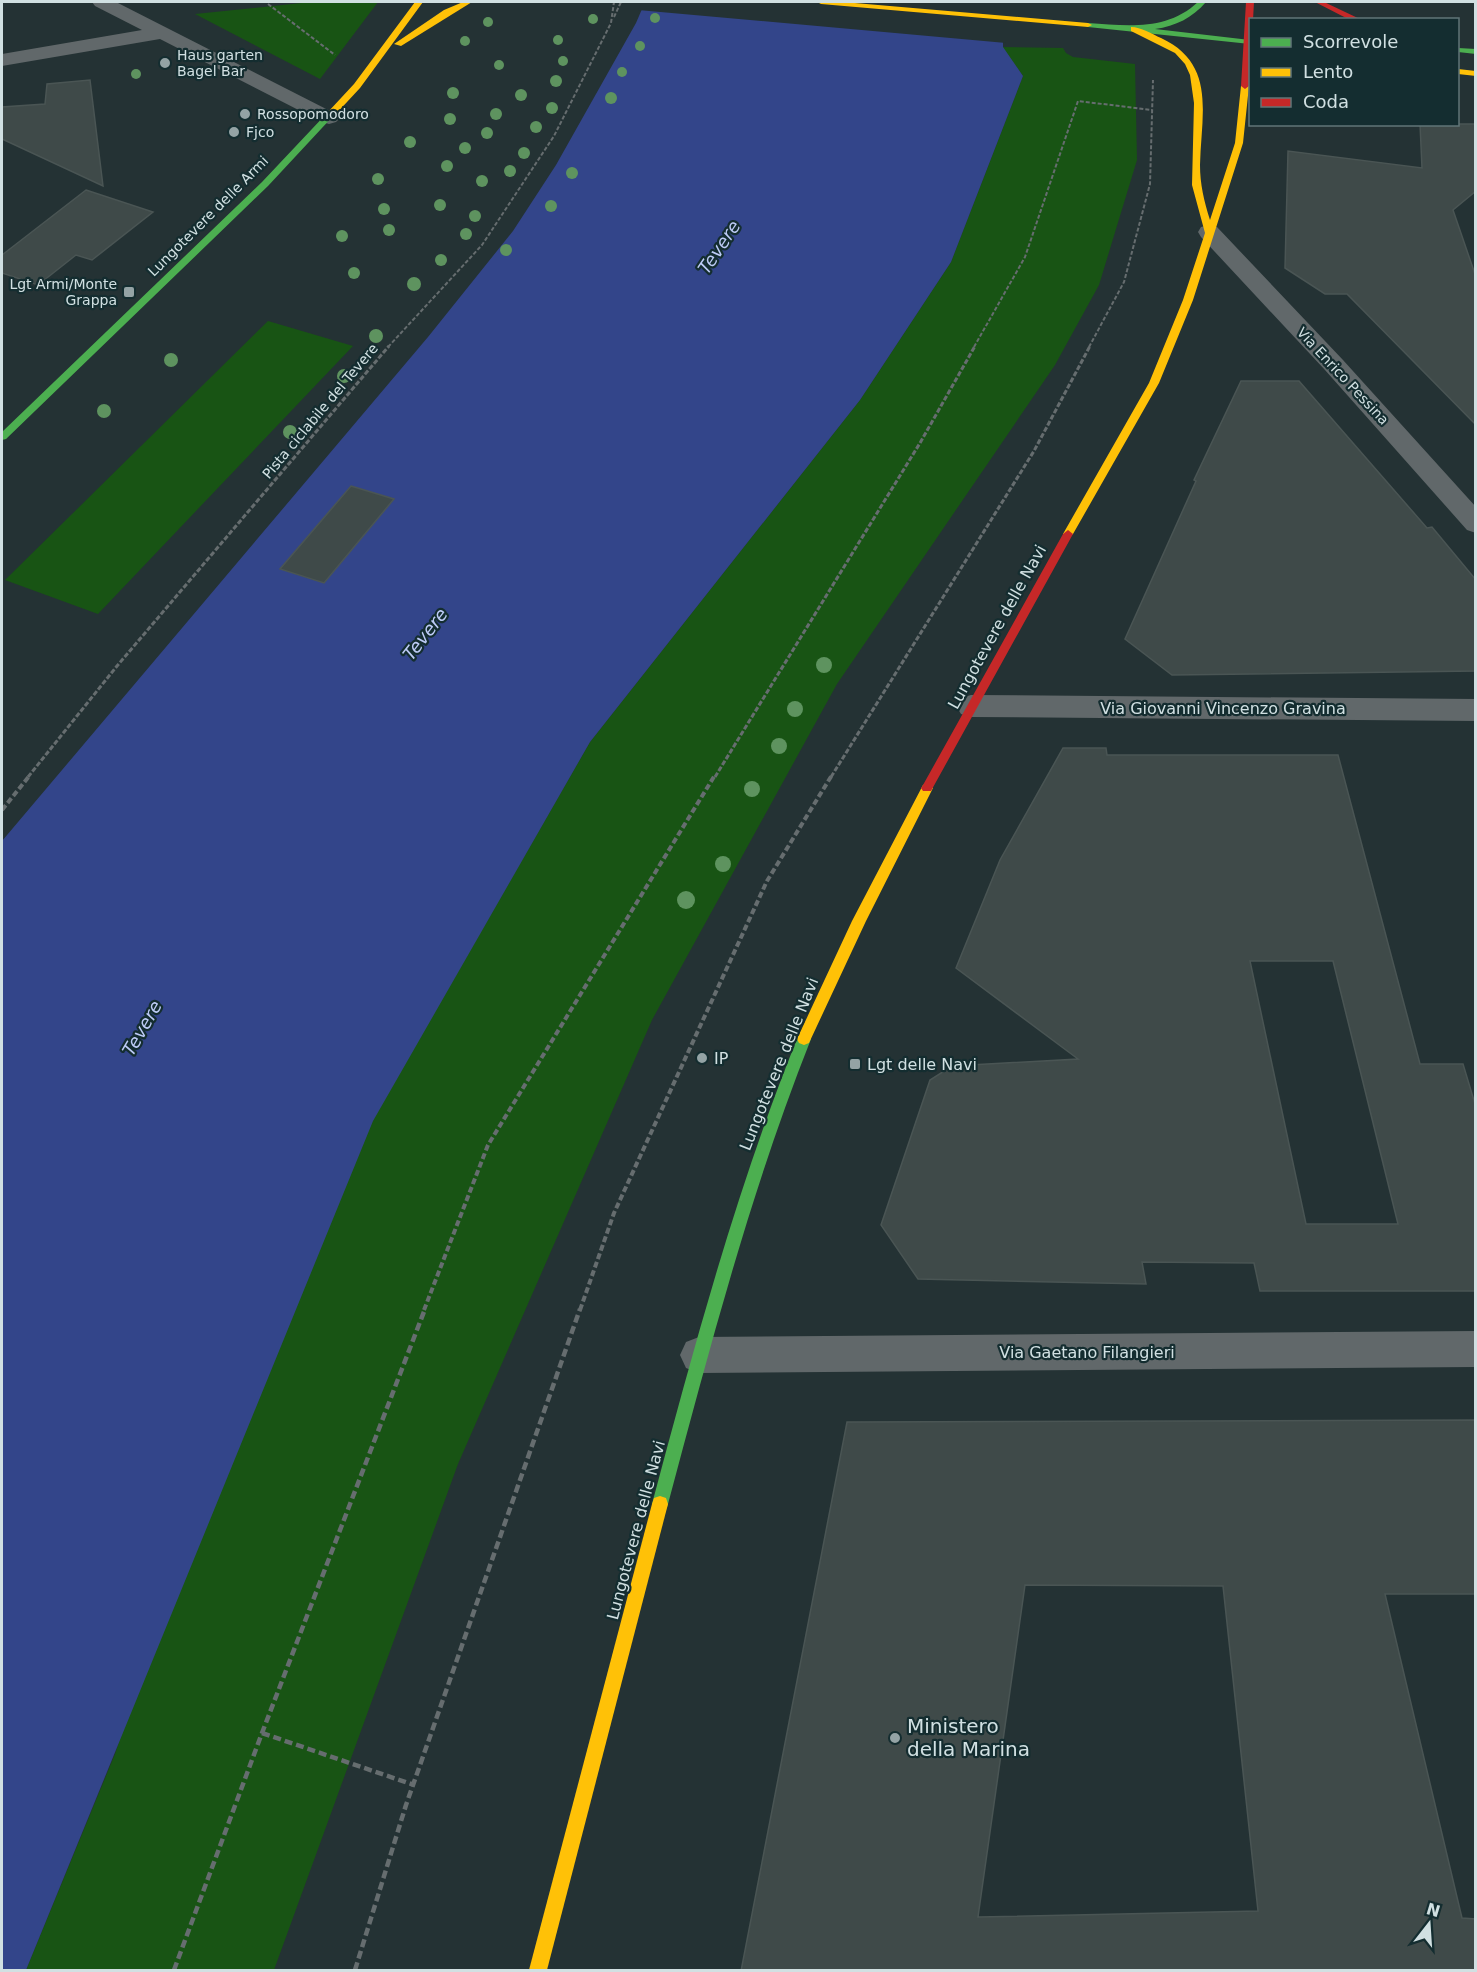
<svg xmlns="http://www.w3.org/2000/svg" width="1477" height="1972" font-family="'DejaVu Sans',sans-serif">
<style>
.green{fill:#185414}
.water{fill:#33458a}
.pier{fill:#243234}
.building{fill:#3f4a49;stroke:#4a5554;stroke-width:1.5;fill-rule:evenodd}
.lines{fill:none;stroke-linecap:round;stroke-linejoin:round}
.path-far3{stroke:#666d6f;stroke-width:2;stroke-dasharray:4 2;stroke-linecap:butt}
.path-far2{stroke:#666d6f;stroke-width:3;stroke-dasharray:5 2;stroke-linecap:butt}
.path-far1{stroke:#666d6f;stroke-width:4;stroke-dasharray:6 3;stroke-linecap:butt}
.path{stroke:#666d6f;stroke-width:4.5;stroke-dasharray:8 4;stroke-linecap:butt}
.street{fill:#61686a;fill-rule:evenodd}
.fast{fill:#4caf50;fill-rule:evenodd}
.slow{fill:#ffc107;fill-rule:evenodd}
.jam{fill:#c62828;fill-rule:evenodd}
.tree{fill:#5e935f}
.poi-dot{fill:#94a3a5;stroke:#142d30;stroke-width:2}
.labels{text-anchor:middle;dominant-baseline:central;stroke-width:4.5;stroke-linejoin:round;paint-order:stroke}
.far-poi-label{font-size:14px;fill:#d1e0e2;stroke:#142d30;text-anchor:start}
.far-street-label{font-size:14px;fill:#d1e0e2;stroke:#142d30}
.street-label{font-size:16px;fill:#d1e0e2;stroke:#142d30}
.poi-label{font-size:16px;fill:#d1e0e2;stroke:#142d30;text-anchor:start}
.water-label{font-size:18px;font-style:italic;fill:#bdcbf6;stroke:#142d30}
.near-poi-label{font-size:20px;fill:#d1e0e2;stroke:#142d30;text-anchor:start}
</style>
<rect width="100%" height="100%" fill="#243234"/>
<g class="green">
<polygon points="311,2 378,2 320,79 195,14"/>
<polygon points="1002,47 1063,48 1066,53 1073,57 1135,64 1137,160 1099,285 1055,365 837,684 652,1020 458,1464 274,1970 26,1970 115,1754 368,991 442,999 590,742 860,400 951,262 1023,76"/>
<polygon points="268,321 353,346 98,614 5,580"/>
</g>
<polygon class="water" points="645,2 1003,2 1003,47 1023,76 951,262 860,400 590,742 373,1121 26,1970 2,1970 2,841 428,337 513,231 556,165 636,23"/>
<polygon class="pier" points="642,2 1006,2 1006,43 638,10"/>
<g class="building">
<polygon points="90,80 103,186 2,139 2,107 45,104 47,84"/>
<polygon points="1420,124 1476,124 1476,191 1453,210 1476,277 1476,425 1347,294 1325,294 1285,268 1288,151 1422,168"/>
<polygon points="86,190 153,212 92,260 76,255 38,285 2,273 2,255"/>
<polygon points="1241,381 1299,381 1427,528 1432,527 1476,580 1476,671 1172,675 1125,639 1196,481 1194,480"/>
<polygon points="351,486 394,499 324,583 280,569"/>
<path d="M1063 748H1106L1107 755H1338L1420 1064H1463L1476 1107V1291H1260L1254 1263 1142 1262 1146 1284 918 1279 881 1225 930 1080 952 1066 1078 1059 956 968 1000 860ZM1250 961H1333L1398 1224H1306Z"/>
<path d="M1476 1420V1594H1385L1462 1918 1476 1919V1971H741L847 1422ZM1025 1585 1223 1586 1258 1911 978 1917Z"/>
</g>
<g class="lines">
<g class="path-far3">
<polyline points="268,4 335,55"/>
<polyline points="614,17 621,2"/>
<polyline points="388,347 482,245 554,136 611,23 614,2"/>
<polyline points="974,347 1025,257 1078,101 1152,110"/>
<polyline points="1089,347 1124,282 1150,184 1153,80"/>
</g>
<g class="path-far2">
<polyline points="28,777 117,666 389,346"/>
<polyline points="715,777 920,443 975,346"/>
<polyline points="831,777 1034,451 1090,346"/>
</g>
<g class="path-far1">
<polyline points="2,810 30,775"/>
<polyline points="424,1310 488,1145 715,775"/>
<polyline points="580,1310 614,1213 767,881 832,775"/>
</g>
<g class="path">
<polyline points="262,1733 414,1785"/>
<polyline points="174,1970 262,1733 425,1309"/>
<polyline points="355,1970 406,1805 580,1309"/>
</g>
<g class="street">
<polygon points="92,2 116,2 336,114 340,118 336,122 329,124 322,122 160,39 2,66 2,54 142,30 95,6"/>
<polygon points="1209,225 1217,227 1343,360 1476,507 1476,533 1467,530 1325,370 1201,237 1198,232 1201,227"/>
<polygon points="971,695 1476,699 1476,721 971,717 961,714 956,706 961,698"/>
<polygon points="1476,1331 1476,1367 699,1373 686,1368 680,1355 686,1342 699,1337"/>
</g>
<g class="fast">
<path d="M1198 2H1206C1192 18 1176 26 1155 29L1250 40V44L1088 27 1084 25 1088 23C1128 26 1167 31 1198 2Z"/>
<polygon points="1458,48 1476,49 1476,54 1458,52"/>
<polygon points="328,112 335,114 268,186 6,439 2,440 2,432 262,182"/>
<path d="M804 1033 809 1035 811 1039C751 1190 710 1347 668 1504L666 1510 660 1512 654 1510 652 1504C694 1347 736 1190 797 1039L799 1035Z"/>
</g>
<g class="slow">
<polygon points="415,2 423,2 360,88 334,116 328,116 328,112 354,84"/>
<polygon points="463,2 472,2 401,46 394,44 444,10"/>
<polygon points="817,2 843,2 1088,23 1092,25 1088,27 821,4"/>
<path d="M1131 27C1141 27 1152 34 1161 38 1217 64 1201 115 1200 165 1200 184 1204 201 1210 220L1235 143 1241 86 1245 83 1249 86 1243 143 1193 300 1159 383 1073 534 1068 538 1063 534 1149 383 1183 300 1205 233 1192 185 1194 103 1190 75 1185 64 1175 53 1131 31Z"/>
<polygon points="1458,69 1476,71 1476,76 1458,74"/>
<polygon points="927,783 933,788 866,921 809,1043 804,1045 799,1043 797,1039 852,921 923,785"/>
<polygon points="660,1496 666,1498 668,1504 547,1970 529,1970 652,1504 654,1498"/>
</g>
<g class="jam">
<polygon points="1246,2 1254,2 1253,20 1250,20 1249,86 1245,89 1241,86"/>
<polygon points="1315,2 1324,2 1362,20 1350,20"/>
<polygon points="1068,530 1073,534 931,791 923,791 921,788 923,785 1063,534"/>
</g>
</g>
<g class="tree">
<circle cx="655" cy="18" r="5"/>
<circle cx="593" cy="19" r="5"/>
<circle cx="488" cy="22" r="5"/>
<circle cx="558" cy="40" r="5"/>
<circle cx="465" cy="41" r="5"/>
<circle cx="640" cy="46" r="5"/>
<circle cx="563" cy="61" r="5"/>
<circle cx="499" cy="65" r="5"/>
<circle cx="622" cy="72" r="5"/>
<circle cx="136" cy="74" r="5"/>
<circle cx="556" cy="81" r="6"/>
<circle cx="453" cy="93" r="6"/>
<circle cx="521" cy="95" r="6"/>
<circle cx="611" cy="98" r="6"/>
<circle cx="552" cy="108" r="6"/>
<circle cx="496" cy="114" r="6"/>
<circle cx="450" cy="119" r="6"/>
<circle cx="536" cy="127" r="6"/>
<circle cx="487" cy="133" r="6"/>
<circle cx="410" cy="142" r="6"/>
<circle cx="465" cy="148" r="6"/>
<circle cx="524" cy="153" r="6"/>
<circle cx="447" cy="166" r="6"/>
<circle cx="510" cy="171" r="6"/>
<circle cx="572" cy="173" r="6"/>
<circle cx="378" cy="179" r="6"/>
<circle cx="482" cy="181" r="6"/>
<circle cx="440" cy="205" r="6"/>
<circle cx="551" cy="206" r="6"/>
<circle cx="384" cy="209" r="6"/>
<circle cx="475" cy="216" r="6"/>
<circle cx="389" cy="230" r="6"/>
<circle cx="466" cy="234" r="6"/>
<circle cx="342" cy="236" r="6"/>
<circle cx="506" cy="250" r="6"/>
<circle cx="441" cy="260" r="6"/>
<circle cx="354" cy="273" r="6"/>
<circle cx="414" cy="284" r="7"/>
<circle cx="376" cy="336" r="7"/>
<circle cx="171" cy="360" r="7"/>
<circle cx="344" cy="376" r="7"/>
<circle cx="104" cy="411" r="7"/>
<circle cx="290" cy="432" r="7"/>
<circle cx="824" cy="665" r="8"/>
<circle cx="795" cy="709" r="8"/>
<circle cx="779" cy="746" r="8"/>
<circle cx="752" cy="789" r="8"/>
<circle cx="723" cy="864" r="8"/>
<circle cx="686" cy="900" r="9"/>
</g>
<g class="poi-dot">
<circle cx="165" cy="63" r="6"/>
<circle cx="245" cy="114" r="6"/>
<circle cx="234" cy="132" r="6"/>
<rect x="123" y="286" width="12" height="12" rx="3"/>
<circle cx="702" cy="1058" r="6"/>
<rect x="849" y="1058" width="12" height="12" rx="3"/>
<circle cx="895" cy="1738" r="6"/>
</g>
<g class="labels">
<g class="far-poi-label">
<text x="177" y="55">Haus garten<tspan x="177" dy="16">Bagel Bar</tspan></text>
<text x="257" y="114">Rossopomodoro</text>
<text x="246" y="132">Fjco</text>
<text x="117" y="284" text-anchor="end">Lgt Armi/Monte<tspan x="117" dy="16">Grappa</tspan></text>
</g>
<g class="far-street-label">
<text transform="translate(208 216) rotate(-45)">Lungotevere delle Armi</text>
<text transform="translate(1343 376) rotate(47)">Via Enrico Pessina</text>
<text transform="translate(320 411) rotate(-50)">Pista ciclabile del Tevere</text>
</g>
<g class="street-label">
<text transform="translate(997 627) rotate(-61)">Lungotevere delle Navi</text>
<text x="1223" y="708">Via Giovanni Vincenzo Gravina</text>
<text transform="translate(779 1064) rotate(-68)">Lungotevere delle Navi</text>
<text x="1087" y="1352">Via Gaetano Filangieri</text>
<text transform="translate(636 1530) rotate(-75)">Lungotevere delle Navi</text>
</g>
<g class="poi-label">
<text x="714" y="1058">IP</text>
<text x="867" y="1064">Lgt delle Navi</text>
</g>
<g class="water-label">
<text transform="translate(719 247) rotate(-56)">Tevere</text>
<text transform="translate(425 634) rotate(-52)">Tevere</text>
<text transform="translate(142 1028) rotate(-60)">Tevere</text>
</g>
<g class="near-poi-label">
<text x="907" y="1726">Ministero<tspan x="907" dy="23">della Marina</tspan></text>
</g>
</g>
<rect width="1477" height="1972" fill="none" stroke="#d1e0e2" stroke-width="6"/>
<rect x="1249" y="18" width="210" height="108" fill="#142d30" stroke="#607577" stroke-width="1.5"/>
<rect x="1261" y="38" width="30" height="9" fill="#4caf50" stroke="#607577" stroke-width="1.5"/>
<text x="1303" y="48" font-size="18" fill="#d1e0e2">Scorrevole</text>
<rect x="1261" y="68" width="30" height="9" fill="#ffc107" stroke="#607577" stroke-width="1.5"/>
<text x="1303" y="78" font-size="18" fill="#d1e0e2">Lento</text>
<rect x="1261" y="98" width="30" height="9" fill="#c62828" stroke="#607577" stroke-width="1.5"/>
<text x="1303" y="108" font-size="18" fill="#d1e0e2">Coda</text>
<g transform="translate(1429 1924) rotate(17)" stroke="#142d30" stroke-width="4.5" paint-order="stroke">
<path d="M0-4.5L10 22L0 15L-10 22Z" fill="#d1e0e2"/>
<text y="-9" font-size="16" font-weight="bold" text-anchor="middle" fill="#d1e0e2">N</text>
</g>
</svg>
